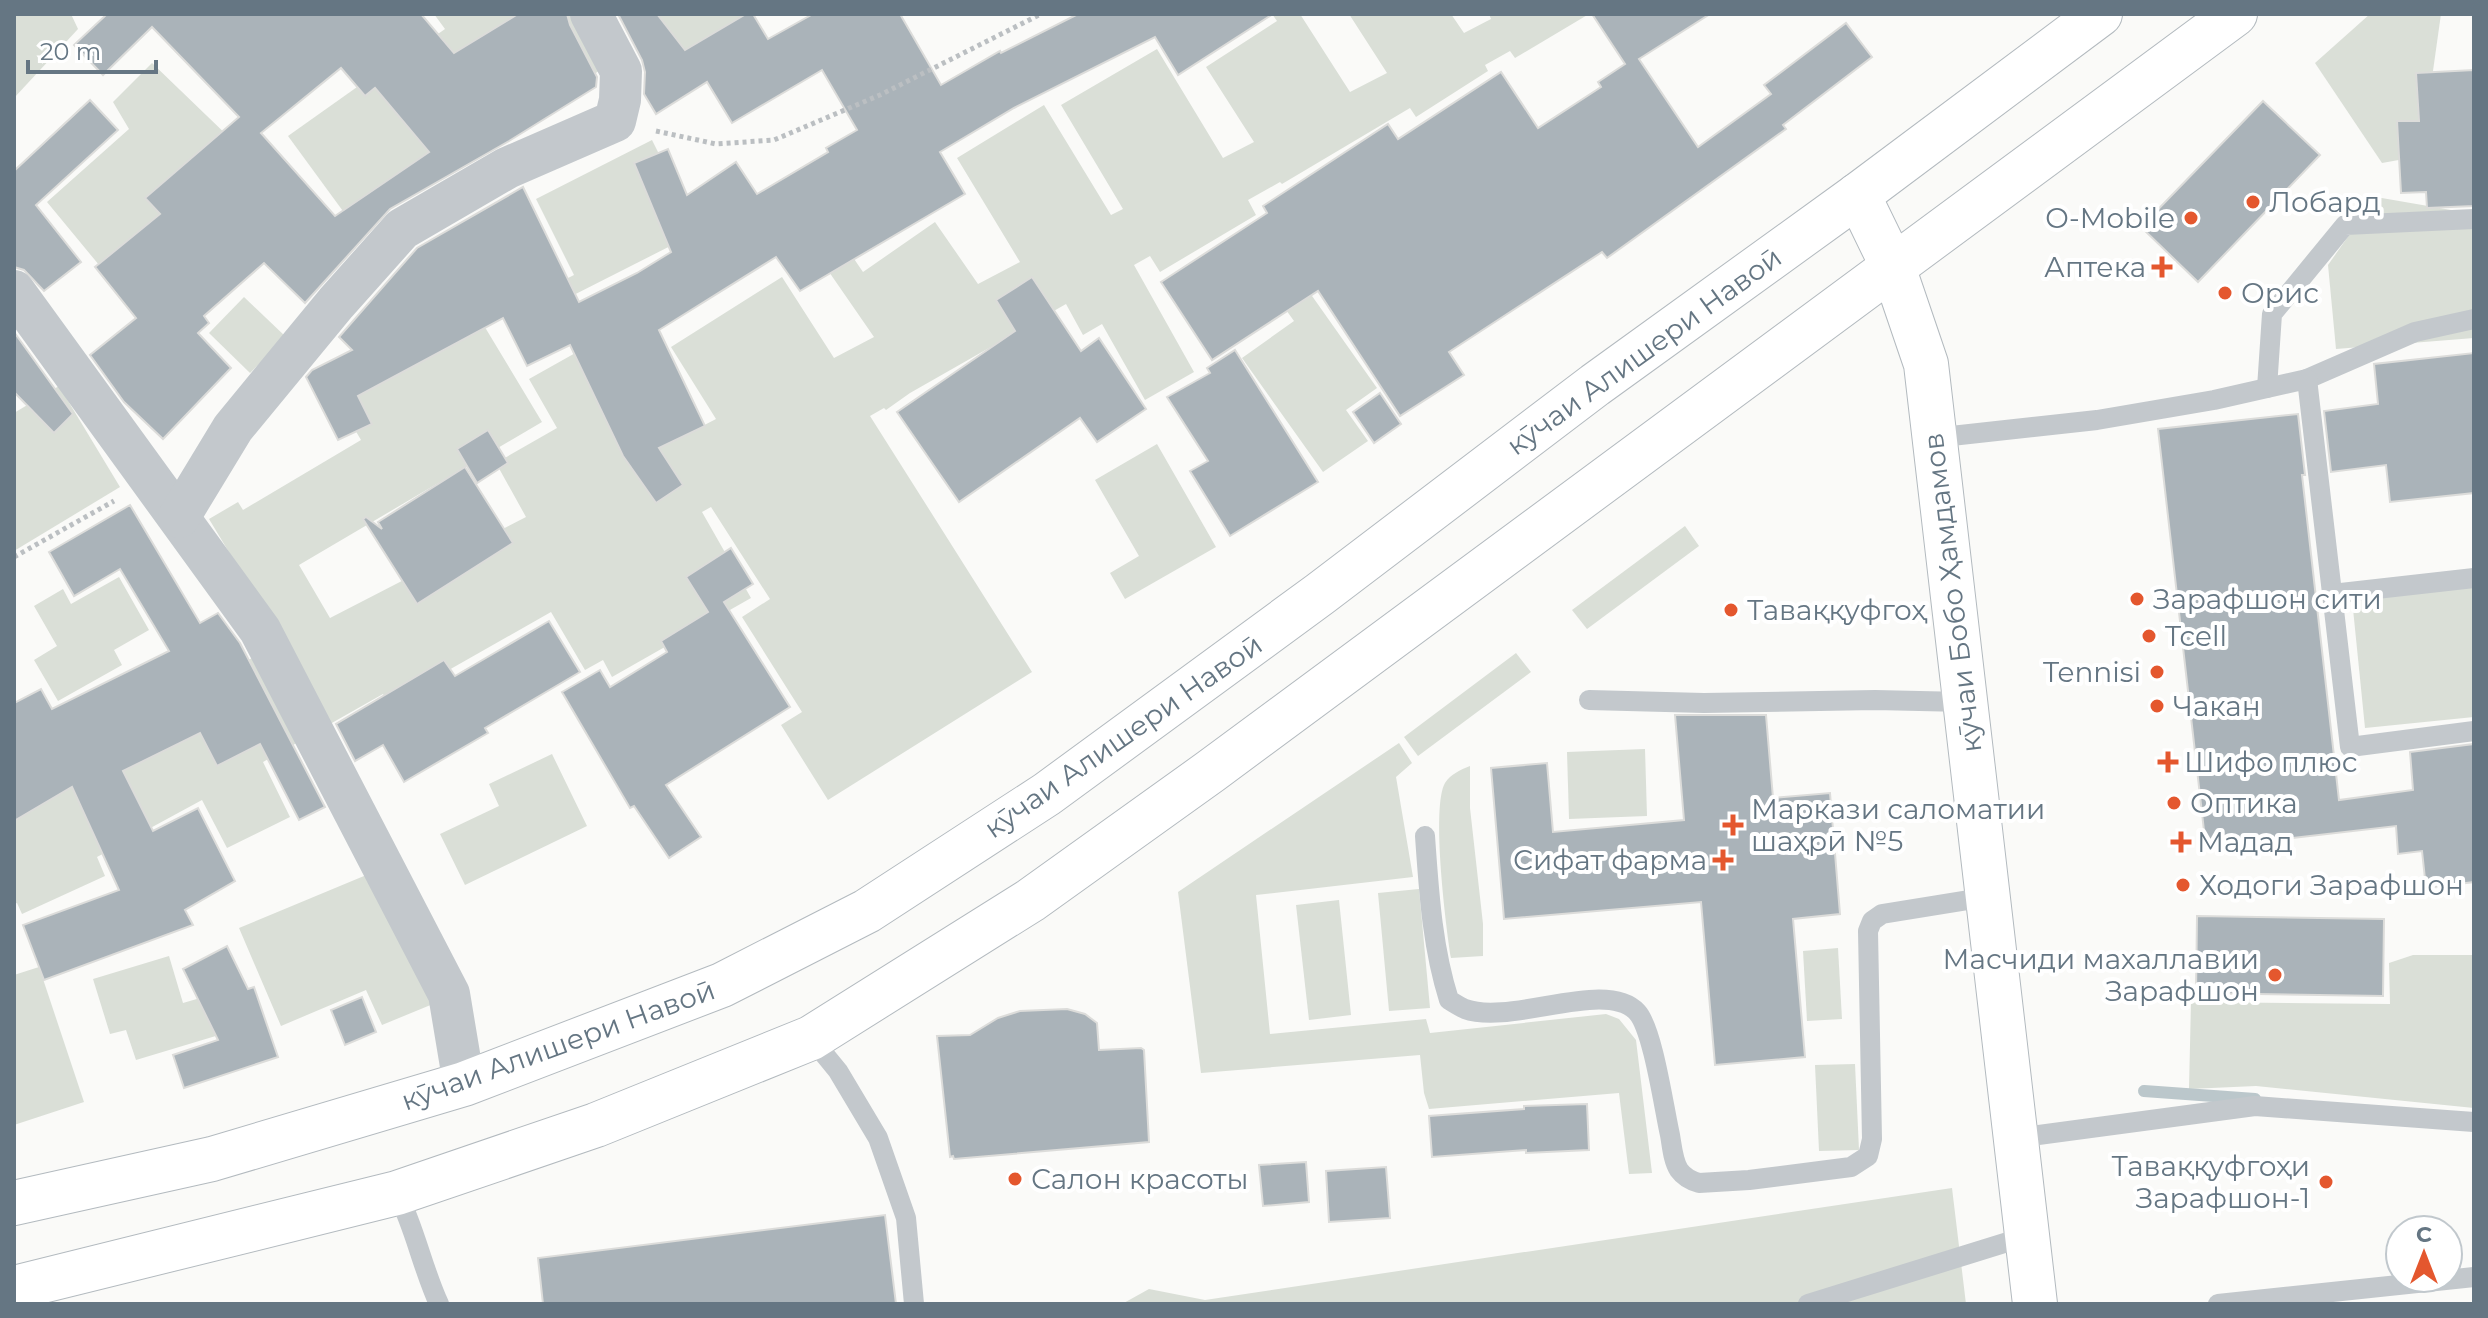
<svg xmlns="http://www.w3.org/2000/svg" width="2488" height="1318" font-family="Montserrat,sans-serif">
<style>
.green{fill:#dadfd7}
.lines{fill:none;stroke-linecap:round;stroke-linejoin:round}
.stream{stroke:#bbc7cb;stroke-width:12}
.building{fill:#aab3b9;stroke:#dcdcda;stroke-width:2;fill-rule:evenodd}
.secondary-casing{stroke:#b3babf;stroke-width:46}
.path{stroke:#bbbfc2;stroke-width:5;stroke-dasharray:4 4;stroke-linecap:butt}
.lane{stroke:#c3c8cc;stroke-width:20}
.street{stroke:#c3c8cc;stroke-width:42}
.secondary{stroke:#fff;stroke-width:44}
.poi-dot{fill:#e4572e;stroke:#fff;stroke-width:3}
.labels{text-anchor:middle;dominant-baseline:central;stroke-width:8;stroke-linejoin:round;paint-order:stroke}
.poi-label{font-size:28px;fill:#657683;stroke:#fff;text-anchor:start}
.street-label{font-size:28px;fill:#657683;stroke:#fff}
</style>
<rect width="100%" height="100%" fill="#fafaf8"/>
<g class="green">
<polygon points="14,14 71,14 78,29 14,98"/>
<polygon points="434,14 574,14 610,63 572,90 458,97 421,46 445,29"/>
<polygon points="640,14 752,14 693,59"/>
<polygon points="1272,14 1300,14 1350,92 1387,73 1349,14 1451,14 1464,33 1491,19 1489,14 1589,14 1515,58 1510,51 1485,65 1488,71 1416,117 1410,108 1282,184 1280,182 1248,200 1256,215 1160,272 1150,256 1134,265 1194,372 1145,400 1102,324 1083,335 1066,304 910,393 886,410 884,408 870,416 1032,672 828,800 781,725 802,712 742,617 770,599 711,507 702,512 751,598 612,677 603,660 585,670 551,612 389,704 383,694 263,762 290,817 227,848 202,800 97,857 105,876 22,914 17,903 14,904 14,781 283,642 209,519 238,502 243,510 361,440 321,372 367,345 388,380 483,324 542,422 299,565 330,618 526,517 496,463 557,428 529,379 602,338 664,446 716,419 671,347 782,277 834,358 874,337 827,269 850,253 863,272 935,222 978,284 1020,262 957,158 1044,105 1111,215 1123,209 1061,105 1157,49 1223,158 1254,142 1206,67 1277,21"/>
<polygon points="2370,14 2441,14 2421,156 2382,163 2315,63"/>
<polygon points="152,63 234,142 104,271 47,202 129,129 113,102"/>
<polygon points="374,75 433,157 348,218 288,136"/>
<polygon points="652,140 698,232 552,306 544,290 574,275 536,199"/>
<polygon points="2376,197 2474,214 2474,338 2336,349 2328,265"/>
<polygon points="1305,286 1377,388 1346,410 1368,441 1323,472 1242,358 1294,321 1281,303"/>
<polygon points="244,297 286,337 250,373 209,333"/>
<polygon points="59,386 120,487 14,551 14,413"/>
<polygon points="1157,444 1216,547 1125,599 1110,573 1139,556 1095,480"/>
<polygon points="1685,526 1699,546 1587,629 1572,610"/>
<polygon points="119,577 149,630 114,650 122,665 58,701 34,660 57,646 34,606 63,589 71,604"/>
<polygon points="2474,587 2474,717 2365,728 2352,599"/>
<polygon points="1516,653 1531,672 1418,756 1404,737"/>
<polygon points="1399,743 1412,763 1396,777 1413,877 1256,895 1270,1034 1426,1019 1430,1033 1606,1014 1619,1019 1636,1040 1652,1173 1629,1174 1619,1093 1429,1109 1424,1093 1420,1055 1201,1073 1178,892"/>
<polygon points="1645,749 1647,816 1569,819 1567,752"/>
<polygon points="552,754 587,826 465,885 440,834 499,806 489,784"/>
<path d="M1470 766V808L1483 924V956L1451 958C1446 927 1431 807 1445 783 1451 774 1460 770 1470 766Z"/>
<polygon points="376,871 433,1004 382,1025 366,990 281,1026 239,928"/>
<polygon points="1419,889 1430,1008 1389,1011 1378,893"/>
<polygon points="1339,900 1351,1015 1309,1020 1296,905"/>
<polygon points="1838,948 1842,1019 1807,1021 1803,951"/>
<polygon points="2413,955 2474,955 2474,1108 2256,1086 2189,1089 2191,1002 2390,1004 2389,963"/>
<polygon points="169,956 183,1003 207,996 219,1035 136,1060 126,1030 110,1034 93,979"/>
<polygon points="39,967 84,1102 14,1125 14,975"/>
<polygon points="1855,1064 1859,1150 1819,1151 1815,1065"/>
<polygon points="1952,1188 1966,1304 1122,1304 1149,1289 1205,1300"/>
</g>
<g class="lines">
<polyline class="stream" points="2144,1091 2255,1099"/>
</g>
<g class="building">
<path d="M107 14H421L454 53 518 14H567L570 25 597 77 596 87 509 141 390 209 305 303 264 263 204 316 209 323 198 333 231 368 163 439 124 402 90 355 136 318 95 267 160 214 145 198 239 117 152 27 103 75 74 45ZM341 68 365 96 375 88 429 152 335 216 261 133Z"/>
<polygon points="618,14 657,14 685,50 746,14 753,14 768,39 813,14 900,14 941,85 1000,51 1001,53 1078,14 1273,14 1178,75 1155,37 1014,108 940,152 965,194 800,291 776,257 659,330 705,426 659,448 683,485 656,503 623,456 570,345 527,366 503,318 358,396 372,424 338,440 306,377 312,370 352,350 339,337 417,248 523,187 579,302 637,273 671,252 634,163 668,149 687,195 736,162 757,194 828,152 826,148 857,130 822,70 732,123 707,82 656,114 644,94 645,72 642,60"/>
<polygon points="1592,14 1710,14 1639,59 1698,147 1771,94 1764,85 1846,23 1872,57 1783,125 1786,129 1607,258 1602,252 1449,352 1464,375 1400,416 1318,291 1212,360 1161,282 1267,213 1263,206 1388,124 1398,139 1501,72 1538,128 1601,87 1598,82 1625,64"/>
<polygon points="2474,70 2474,206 2427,208 2426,192 2401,193 2397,121 2419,121 2416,73"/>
<polygon points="90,100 118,130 36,205 81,262 44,291 24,270 14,267 14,171"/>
<polygon points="2263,101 2320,155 2198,282 2141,227"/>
<polygon points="1032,277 1081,351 1099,338 1146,409 1097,442 1080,418 959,502 897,412 1015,331 996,300"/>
<polygon points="14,332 73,414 54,433 14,392"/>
<polygon points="1235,350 1318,482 1230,536 1190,471 1208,461 1167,397 1210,373 1207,368"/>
<polygon points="2474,353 2474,493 2390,502 2386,465 2331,472 2324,411 2378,404 2374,364"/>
<polygon points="1380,393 1401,424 1374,443 1353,412"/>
<polygon points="2298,414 2305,475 2302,475 2339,800 2413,790 2410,752 2474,744 2474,882 2426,888 2422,851 2398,854 2396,826 2206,848 2158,429"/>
<polygon points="488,430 508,463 477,483 457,449"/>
<polygon points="465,467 513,543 417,604 363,519 366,517 382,529 378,522"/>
<polygon points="130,505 200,623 218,613 240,643 325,807 299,820 260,744 217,766 200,733 123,771 153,831 198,808 235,881 185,910 193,925 44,980 23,925 119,890 72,787 14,821 14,703 41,689 52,709 169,651 120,569 74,596 49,552"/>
<polygon points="731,548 753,584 724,602 790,707 666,785 701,837 669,858 634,806 630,808 562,692 600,670 610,687 667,652 661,641 708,612 686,577"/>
<polygon points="549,621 580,672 485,728 488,733 404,782 383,745 355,761 336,724 444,660 455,676"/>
<polygon points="1675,715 1766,715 1773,798 1830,793 1840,914 1793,919 1805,1057 1715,1065 1701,902 1504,919 1491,768 1547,763 1553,832 1684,820"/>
<polygon points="2197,916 2384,919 2383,996 2196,993"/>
<polygon points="227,946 248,989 254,987 278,1057 184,1088 173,1055 218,1040 183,969"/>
<polygon points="362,997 376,1032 345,1045 331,1010"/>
<polygon points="1067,1009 1085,1014 1097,1023 1099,1050 1141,1048 1144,1050 1149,1142 954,1159 953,1156 950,1157 937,1036 970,1035 998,1018 1020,1011"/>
<polygon points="1587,1104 1589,1150 1526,1153 1526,1150 1432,1157 1429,1116 1524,1109 1524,1106"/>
<polygon points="1306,1162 1309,1202 1263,1206 1259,1165"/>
<polygon points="1386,1167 1390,1218 1329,1222 1326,1171"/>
<polygon points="885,1215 896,1304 543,1304 538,1258"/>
</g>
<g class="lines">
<defs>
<g id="secondary">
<polyline points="1858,195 1893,267 1926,364 2035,1304"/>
<polyline points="14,1203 212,1159 464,1084 722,985 867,911 1047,794 1320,594 1595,385 1858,195 2100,14"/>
<polyline points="14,1288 397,1193 596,1125 811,1038 1031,900 1211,771 2235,14"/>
</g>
</defs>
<use href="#secondary" class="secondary-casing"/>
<g class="path">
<polyline points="656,131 716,144 774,140 880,95 1041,14"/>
<polyline points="14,557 114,501"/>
</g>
<g class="lane">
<polyline points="2307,379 2415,332 2474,319"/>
<polyline points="2267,388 2272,314 2345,225 2474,219"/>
<polyline points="1933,438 2097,420 2214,400 2307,379 2350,747 2474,731"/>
<polyline points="2332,594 2474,578"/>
<polyline points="1589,700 1704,703 1875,700 1964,702"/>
<path d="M1425 836C1429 892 1432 946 1449 1000 1454 1003 1460 1007 1465 1009 1511 1026 1606 978 1637 1012 1653 1029 1664 1109 1670 1135 1672 1146 1673 1161 1679 1170 1684 1177 1692 1181 1699 1183L1749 1180 1851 1167 1868 1156 1872 1139 1868 931 1872 921 1882 914 1987 897"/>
<polyline points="811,1038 838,1071 878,1138 906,1218 914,1304"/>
<polyline points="2016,1138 2255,1106 2474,1122"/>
<path d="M397 1193C415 1228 422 1267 439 1304"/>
<polyline points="1808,1304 2027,1236"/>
<polyline points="2218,1304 2474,1277"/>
</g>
<g class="street">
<polyline points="14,291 260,630 449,994 464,1084"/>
<polyline points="179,517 233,428 336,303 402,229 507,168 615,121 620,100 621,71 591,14"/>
</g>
<use href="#secondary" class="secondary"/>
</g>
<g class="poi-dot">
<circle cx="2253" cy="202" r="8"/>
<circle cx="2191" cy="218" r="8"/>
<path d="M2158 255h8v8h8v8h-8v8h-8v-8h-8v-8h8z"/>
<circle cx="2225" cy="293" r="8"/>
<circle cx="2137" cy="599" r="8"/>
<circle cx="1731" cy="610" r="8"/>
<circle cx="2149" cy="636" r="8"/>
<circle cx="2157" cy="672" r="8"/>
<circle cx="2157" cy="706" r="8"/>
<path d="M2164 750h8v8h8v8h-8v8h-8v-8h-8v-8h8z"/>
<circle cx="2174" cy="803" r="8"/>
<path d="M1729 813h8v8h8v8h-8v8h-8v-8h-8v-8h8z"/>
<path d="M2177 830h8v8h8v8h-8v8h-8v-8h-8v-8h8z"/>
<path d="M1719 848h8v8h8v8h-8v8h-8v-8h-8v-8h8z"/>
<circle cx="2183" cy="885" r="8"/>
<circle cx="2275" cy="975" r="8"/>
<circle cx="1015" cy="1179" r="8"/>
<circle cx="2326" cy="1182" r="8"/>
</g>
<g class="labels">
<g class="poi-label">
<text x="2269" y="202">Лобард</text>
<text x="2175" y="218" text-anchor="end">O-Mobile</text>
<text x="2146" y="267" text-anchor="end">Аптека</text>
<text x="2241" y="293">Орис</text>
<text x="2153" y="599">Зарафшон сити</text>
<text x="1747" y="610">Таваққуфгоҳ</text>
<text x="2165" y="636">Tcell</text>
<text x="2141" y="672" text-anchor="end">Tennisi</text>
<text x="2173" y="706">Чакан</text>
<text x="2184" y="762">Шифо плюс</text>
<text x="2190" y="803">Оптика</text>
<text x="1751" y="809">Маркази саломатии<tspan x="1751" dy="32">шаҳрӣ №5</tspan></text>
<text x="2197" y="842">Мадад</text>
<text x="1707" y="860" text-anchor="end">Сифат фарма</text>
<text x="2199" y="885">Ходоги Зарафшон</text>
<text x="2259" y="959" text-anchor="end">Масчиди махаллавии<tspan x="2259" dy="32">Зарафшон</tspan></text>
<text x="2310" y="1166" text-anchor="end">Таваққуфгоҳи<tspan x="2310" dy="32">Зарафшон-1</tspan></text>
<text x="1031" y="1179">Салон красоты</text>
</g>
<g class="street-label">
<text transform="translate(1644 351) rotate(-36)">кӯчаи Алишери Навоӣ</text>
<text transform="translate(1952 593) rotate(-97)">кӯчаи Бобо Ҳамдамов</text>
<text transform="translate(1123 736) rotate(-35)">кӯчаи Алишери Навоӣ</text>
<text transform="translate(558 1045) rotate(-20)">кӯчаи Алишери Навоӣ</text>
</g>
</g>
<rect width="2488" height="1318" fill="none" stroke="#657683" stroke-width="32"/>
<g transform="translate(2424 1254)"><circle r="38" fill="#ffffff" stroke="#c1c8cd" stroke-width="2"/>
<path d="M0-6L14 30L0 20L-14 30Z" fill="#e4572e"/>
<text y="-12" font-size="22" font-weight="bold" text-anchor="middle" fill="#657683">С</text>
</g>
<path d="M28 60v12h128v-12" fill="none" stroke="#657683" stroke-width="4"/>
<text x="40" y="60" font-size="24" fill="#657683" stroke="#ffffff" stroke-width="6" paint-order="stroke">20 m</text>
</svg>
